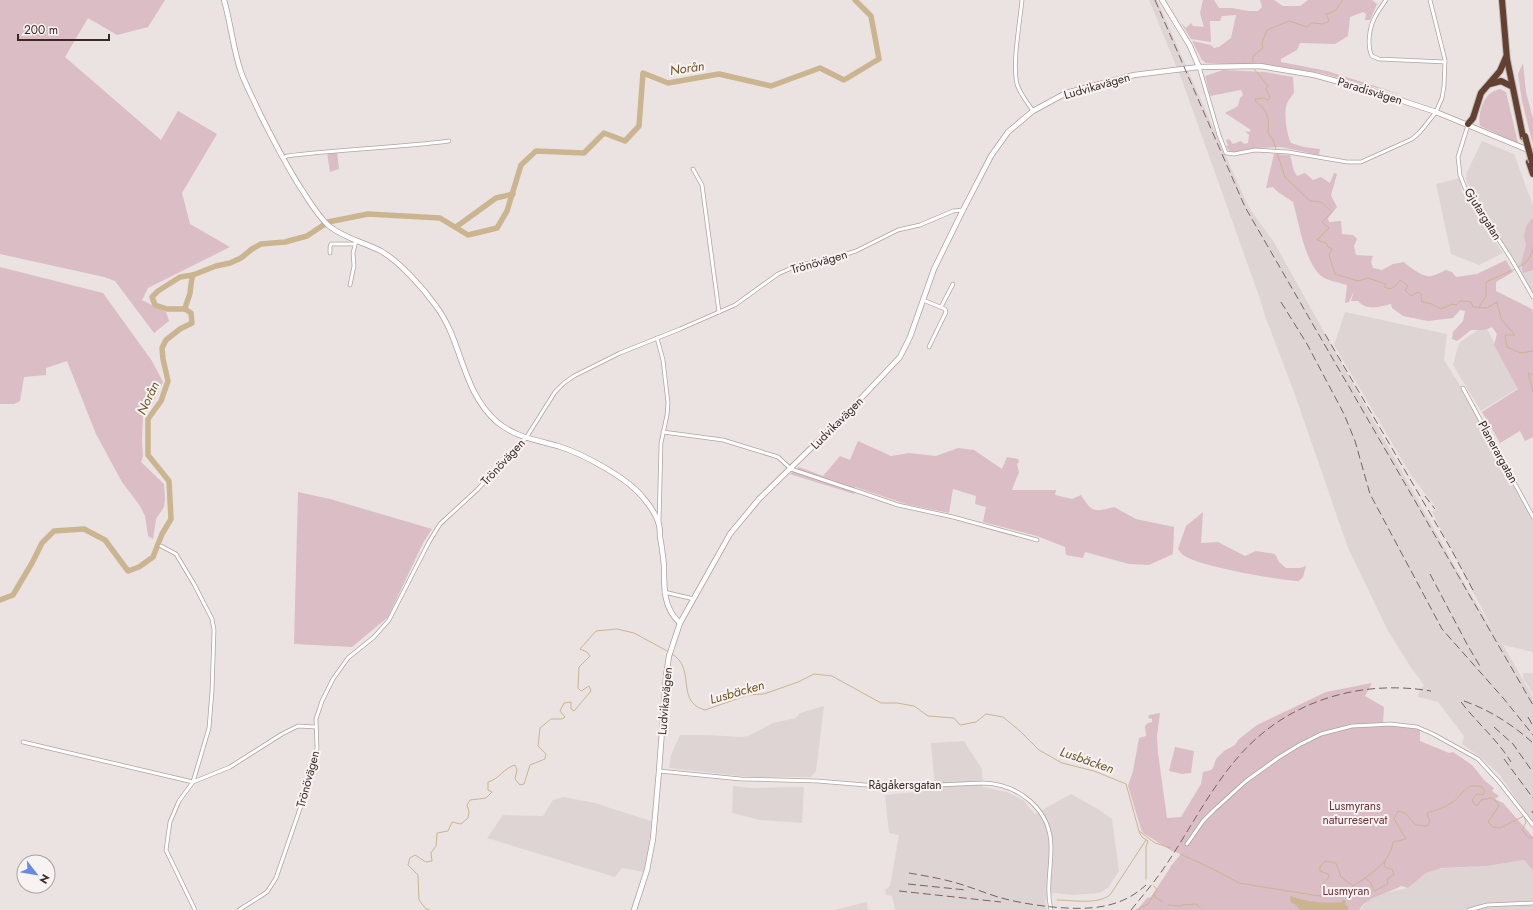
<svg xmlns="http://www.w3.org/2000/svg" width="1533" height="910" font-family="Jost,sans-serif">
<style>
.built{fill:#dfd4d4}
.green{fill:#dabdc5}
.water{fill:#cbb590}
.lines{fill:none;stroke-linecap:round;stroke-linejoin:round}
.stream{stroke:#cbb590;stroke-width:1}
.river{stroke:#cbb590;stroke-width:5.5}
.street-casing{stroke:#afa4a1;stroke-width:4.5}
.secondary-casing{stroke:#b09f9d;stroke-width:6}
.highway-casing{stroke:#c4bfbd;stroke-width:8}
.street{stroke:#fff;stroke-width:3}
.secondary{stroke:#fff;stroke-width:4.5}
.highway{stroke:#644033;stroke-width:6}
.rail{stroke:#76635f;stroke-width:1;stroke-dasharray:8 4;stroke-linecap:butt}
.highway-bridge-casing{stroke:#c4bfbd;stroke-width:8;stroke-linecap:butt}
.highway-bridge{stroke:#644033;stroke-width:6}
.labels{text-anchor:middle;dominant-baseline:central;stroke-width:4;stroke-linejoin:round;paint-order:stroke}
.street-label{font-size:12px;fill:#3a2924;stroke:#f8f3f3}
.park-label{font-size:12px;fill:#6d323a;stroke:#f8f3f3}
.water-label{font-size:13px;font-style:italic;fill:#705524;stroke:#f8f3f3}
</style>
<rect width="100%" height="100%" fill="#ebe3e2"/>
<g class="built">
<polygon points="1149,0 1157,0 1248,206 1275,244 1467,588 1493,630 1432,512 1437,509 1411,475 1334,345 1345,312 1447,334 1444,360 1470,401 1533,517 1533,652 1503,645 1533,697 1533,823 1499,774 1479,756 1462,744 1464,736 1438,702 1418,697 1420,689 1424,685 1412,669 1388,631 1348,548 1294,392 1265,316 1259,296 1183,83"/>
<polygon points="1482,141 1514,154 1533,206 1533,294 1467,183 1466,174"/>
<polygon points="1460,178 1462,192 1467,197 1503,253 1479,265 1451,254 1436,184"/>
<polygon points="1485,325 1518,388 1481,411 1453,365 1459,343"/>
<polygon points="1523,673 1533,673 1533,694 1523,678"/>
<polygon points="824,706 816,771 811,777 749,777 669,768 671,755 680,735 708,735 741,737 748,736 773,723 796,718 800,713"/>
<polygon points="964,741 982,769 983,787 1007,792 1023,800 1035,814 1071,794 1098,809 1112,819 1119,871 1108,888 1099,893 1073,895 1053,893 1045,901 1047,910 895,910 892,896 886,895 885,890 890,886 899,835 889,833 885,795 935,790 931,743"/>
<polygon points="733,786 752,788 804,787 802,823 760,820 732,813"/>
<polygon points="563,797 595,803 651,821 649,850 644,872 622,868 615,877 487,838 503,815 543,816 553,800"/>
<polygon points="1524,860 1533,864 1533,910 1359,910 1374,895 1408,888 1431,869 1487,866"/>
<polygon points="867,902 868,910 834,910"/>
</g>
<g class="green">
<polygon points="0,0 165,0 148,27 117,35 88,18 65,57 161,140 178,111 217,134 182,193 190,224 230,247 148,288 142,300 166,312 169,321 154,333 115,281 104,277 0,254"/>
<polygon points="1203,0 1214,0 1219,8 1232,8 1248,11 1258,11 1262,7 1260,0 1274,0 1283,6 1300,6 1308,0 1372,0 1377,4 1370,20 1365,20 1366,14 1363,12 1350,17 1348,36 1335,44 1300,43 1297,50 1281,59 1281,62 1327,71 1403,95 1321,73 1275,66 1206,63 1202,60 1192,41 1211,45 1214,48 1219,47 1231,38 1236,15 1222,16 1220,21 1210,21 1211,42 1191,39 1181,23 1186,28 1191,23 1193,26 1204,27 1200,13"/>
<polygon points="1523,63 1526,92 1533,119 1533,145 1522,101 1518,74"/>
<path d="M1223 70 1265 72 1293 77 1294 93C1290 98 1287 102 1286 107 1284 115 1287 136 1291 143L1304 147 1320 149 1319 155 1281 147 1256 148 1231 153 1226 147 1228 145 1226 140 1229 139 1233 144 1241 141 1244 144 1248 143 1249 135 1245 131 1249 132 1251 130 1225 113 1238 106 1240 98 1243 95 1241 90 1210 96 1205 76Z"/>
<path d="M1500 89 1506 92 1518 143 1480 126C1478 116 1482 99 1491 93 1493 91 1497 90 1500 89Z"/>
<polygon points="337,152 339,169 330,172 327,153"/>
<path d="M1274 154 1290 155 1294 171 1297 176 1305 173 1313 180 1321 177 1330 183 1334 173 1337 174 1331 195 1337 207 1328 218 1329 222 1341 221 1342 234 1353 235 1357 239 1354 246 1356 255 1373 256 1371 262 1373 268 1382 270 1393 264 1404 262C1409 267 1424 278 1431 276 1436 275 1441 272 1446 270L1452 272 1456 277 1477 274 1506 260 1513 272 1496 282V291L1532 309 1533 313V437L1525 441 1520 431 1500 443 1482 412 1518 389 1494 345 1497 334 1492 327 1485 330H1471L1457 341 1452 339 1453 332 1463 321 1465 311 1460 310 1453 318 1428 321 1403 316 1392 308 1391 304C1379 307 1367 311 1358 301H1351L1354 291 1349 302 1345 303 1347 285C1338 282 1327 281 1320 275 1304 259 1299 223 1293 202L1278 192 1273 187 1266 188Z"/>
<polygon points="1531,219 1533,219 1533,270 1523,273 1521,263 1526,245 1524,236 1526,227"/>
<polygon points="0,267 103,293 152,361 163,382 152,404 143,416 142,440 143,456 141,462 164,484 165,499 164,507 156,519 153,539 148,536 145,516 140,506 122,482 96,434 67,361 46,368 46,375 24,377 20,401 14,404 0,404"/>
<path d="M858 441 891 456 909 453 936 456 958 448 974 450 1002 469 1007 457 1018 459 1019 462 1017 464 1019 472 1012 490H1056L1055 495 1072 499 1081 495C1092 513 1095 512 1114 507L1136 519 1174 527 1173 554 1149 565 1129 564 1085 552 1083 558 1066 555 1065 547 1037 536 983 522 986 507 975 504 976 496 953 489 949 513 906 504 855 487 854 494 790 474 799 467 823 476 840 456 850 460Z"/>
<polygon points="298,492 330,499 432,529 423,543 388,617 352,647 294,644"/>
<path d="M1203 512 1201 543 1218 542 1245 556 1256 551 1275 554 1279 562 1286 568H1300L1306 566 1303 577 1299 581C1279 580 1194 566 1182 554 1180 552 1179 550 1178 549L1186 526Z"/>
<path d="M1372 683 1365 696 1384 707 1383 723 1420 729V741L1449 753 1453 752 1472 765 1485 781 1494 788 1492 791 1499 796 1495 799 1503 803 1533 837V870L1524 860 1487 866 1441 868 1426 873 1408 888 1401 886C1387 894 1368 896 1359 910H1137L1147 898 1151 897 1170 868V867L1181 854 1172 851 1143 833 1141 829 1128 786 1133 771 1139 738 1146 736 1145 726 1148 723 1152 722V719L1148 718 1149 715 1160 713 1157 736 1158 753 1167 818 1181 817 1201 784 1203 772 1211 770 1213 768 1216 759 1224 751 1235 745 1239 739 1257 725 1326 692Z"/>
<polygon points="1175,747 1194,751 1191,773 1182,774 1169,771"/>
</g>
<path class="water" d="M1290 896C1307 902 1325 904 1342 902L1343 900 1346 901 1345 904 1349 908 1347 910H1300L1295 904 1291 903Z"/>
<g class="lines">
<g class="stream">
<path d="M1253 62V56L1263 48 1262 43 1267 30 1289 21 1307 27 1312 23 1323 24 1329 21 1326 14C1339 11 1335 8 1343 0"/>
<path d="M1254 69 1268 86 1266 89 1270 97 1268 100 1264 98 1255 99C1256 104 1260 104 1263 108 1269 115 1269 125 1268 133L1273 140 1285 177 1310 201 1321 202 1332 212 1322 222 1329 228 1317 240 1326 243 1328 247 1332 249 1329 255 1335 274 1358 281 1368 278 1386 284 1384 287 1390 289 1394 287 1400 280 1408 286 1405 290 1411 296 1418 292 1421 294 1422 302 1432 304 1441 309 1452 304 1456 305 1460 301 1471 302 1473 307 1487 308 1497 302 1501 319 1515 335H1505L1507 347 1521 353 1533 351"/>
<path d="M1518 267C1527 263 1531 258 1533 247"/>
<polyline points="1479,307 1486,296 1486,282 1515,269"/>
<polyline points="1533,375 1528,373 1533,392"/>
<path d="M672 654C694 667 679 693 696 706 699 708 702 709 705 710L748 695 764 694 798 682 814 674 832 676 881 703H897L914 706 928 716 954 718 960 725 976 722 986 714 1003 717 1020 731 1039 750 1062 763 1094 771 1126 784 1139 831 1155 843 1171 848"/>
<polyline points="1139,832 1142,837 1148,841 1146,847 1146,879"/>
<polyline points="1180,854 1209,867 1239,883 1319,896 1324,891 1320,887 1329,877 1328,874 1320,871 1320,867 1325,861 1336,863 1341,877 1353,886 1365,878 1371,883 1374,891 1388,884 1387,879 1394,875 1392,869 1389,869 1384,866 1385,861"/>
<path d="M1365 878C1378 869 1391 858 1393 842L1406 839 1394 819 1398 811 1405 813 1416 825 1427 826 1430 822 1427 813C1435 810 1444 808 1451 803 1465 795 1463 782 1482 787L1485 791 1483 795 1477 794 1472 800 1475 805H1478L1481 800 1491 798 1496 801 1499 806 1488 822 1493 827 1500 828 1524 816 1526 822 1522 830 1528 837 1533 838"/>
<polyline points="1154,886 1157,890 1154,894 1155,897 1163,902"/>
<path d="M1320 896C1333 898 1342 894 1352 887"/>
<path d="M1057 900C1073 900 1096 905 1110 895L1146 840"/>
<polyline points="1168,905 1179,906 1182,905 1196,904 1200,908"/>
<path d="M430 910 426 909 419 900 418 875 408 865 410 858 415 855 426 862 432 861 431 853 436 846 437 833 448 831 452 822 461 824 468 818 469 812 467 805 470 800 486 798 492 792 488 790V782C499 779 504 768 515 765L517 770 515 779 520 785 524 784 530 765 545 759 546 754 538 746 540 728 551 719H562L565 717 560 711 564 703 571 702V709L574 711 591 691 589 686 581 691 578 688 579 667 590 656 587 652 580 649 596 631 617 629 634 633 669 652"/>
<polyline points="1136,910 1148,904 1154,894"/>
</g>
<g class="river">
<polyline points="456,227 496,198 513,194"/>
<polyline points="185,309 167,309 155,305 152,297 158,291 180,277 193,275"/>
<path d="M0 600 13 595 32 563 42 543 54 531 84 529 105 540 128 571 139 567 153 557 162 534 171 519 169 481 148 455V419L161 401 168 381 163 359 162 348 166 340 180 329 192 323 191 313 185 309C186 303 189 298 190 293 191 286 191 281 193 275L216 266 230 263 241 258 252 249 261 244 285 242 307 236 328 222 368 214 440 218 468 235 497 228 507 211 521 165 536 151 584 153 604 133 625 141 639 126 643 73 668 83 719 74 771 86 820 68 844 80 879 59 871 16 855 0"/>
</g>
<defs>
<g id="street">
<path d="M1022 0C1020 22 1012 63 1017 84 1020 94 1027 102 1033 111"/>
<path d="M1386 0C1382 6 1377 12 1374 19 1369 29 1367 47 1372 56L1379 59 1445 62"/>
<polyline points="1199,67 1219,135 1226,153 1234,154 1255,150 1288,152 1347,162 1361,162 1412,139 1420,132 1436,112 1442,98 1444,86 1445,60 1430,0"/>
<polyline points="1468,125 1458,157 1460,175 1465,188 1510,257 1533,297"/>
<path d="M283 158 287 156C341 149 395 148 449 141"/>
<polyline points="693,169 702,185 719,312"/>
<polyline points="330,253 330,247 331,244 355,244"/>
<polyline points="350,285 354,266 353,253 356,241"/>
<polyline points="923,300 945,309 946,312 929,347"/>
<polyline points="941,307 953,284"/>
<polyline points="657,338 663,360 668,403 667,415 661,443 659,523"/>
<polyline points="1463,388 1533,517"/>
<polyline points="663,432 723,440 778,457 791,469 860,492 898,505 953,517 1037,540"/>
<polyline points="664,592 694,599"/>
<polyline points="23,742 193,782 209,728 212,691 214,630 212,619 194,584 176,554 161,546"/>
<path d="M659 771 741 779 817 781 890 787 983 783C1019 784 1052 810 1051 849 1051 870 1046 889 1051 910"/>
<polyline points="1187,844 1203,821 1214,810 1246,781 1278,758 1299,745 1321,734 1352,726 1373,725 1390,724 1417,727 1433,734 1478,759 1500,783 1533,825"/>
<polyline points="195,910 166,850 170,822 179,801 193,782 230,767 282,734 298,726 315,727"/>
<polyline points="239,910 267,892 276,878 312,774 317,748 316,719 322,701 333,679 348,658 374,637 389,620 429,542 440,524 477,490 526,438 555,392 564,383 574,376 620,353 680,329 735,305 778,274 796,266 834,258 856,251 898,230 920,225 953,211 963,210"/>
<polyline points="1469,910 1487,905 1533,903"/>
</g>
<g id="secondary">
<path d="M224 0C231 24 233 49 241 72 246 86 254 100 260 114 274 141 287 168 304 193 311 204 319 217 329 226 344 238 363 242 381 251 400 262 423 288 436 306 463 342 461 390 497 422 515 437 536 440 558 446 583 454 629 478 645 500 650 506 657 517 659 525 660 529 660 533 660 537 662 547 663 556 664 566 664 587 663 608 680 623"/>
<polyline points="1162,0 1190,46 1199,67"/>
<polyline points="634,910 647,870 653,839 659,771 666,676 669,656 680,623 730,534 759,499 850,410 900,357 910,337 934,269 963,210 991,156 1008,132 1033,111 1066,93 1134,75 1199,67 1260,66 1314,75 1373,91 1436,112 1533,152"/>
</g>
<g id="highway">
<polyline points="1502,0 1507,59 1523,137"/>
<polyline points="1490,84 1501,81 1511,86"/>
<polyline points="1468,124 1473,118 1481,93 1500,71 1506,57"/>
<polyline points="1529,162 1533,174"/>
</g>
</defs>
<use href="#street" class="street-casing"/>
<use href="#secondary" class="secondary-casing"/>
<use href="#highway" class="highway-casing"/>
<use href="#street" class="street"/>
<use href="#secondary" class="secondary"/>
<use href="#highway" class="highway"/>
<g class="rail">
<polyline points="1155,0 1245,207 1533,705"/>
<polyline points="1281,302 1307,344 1344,414 1355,441 1370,494 1442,629 1504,699 1533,735"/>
<polyline points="1325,334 1451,549 1475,594"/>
<polyline points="1425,496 1435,509"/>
<polyline points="1430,574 1468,646 1481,668"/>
<path d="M1464 701C1490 710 1513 725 1533 743"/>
<path d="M1461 702C1477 723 1497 739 1511 762"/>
<polyline points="1528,717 1533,726"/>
<polyline points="1494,727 1513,744 1532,771"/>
<polyline points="1504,759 1533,798"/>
<polyline points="1532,811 1533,813"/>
<path d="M909 873C926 876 944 879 960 884 973 888 985 893 998 897 1015 902 1034 905 1052 907 1087 910 1119 910 1146 885"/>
<polyline points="908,884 966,890"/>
<polyline points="899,891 1001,902"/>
<path d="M1131 910C1144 894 1157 879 1168 862 1191 827 1211 788 1239 756 1287 701 1360 679 1431 691"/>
</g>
<defs>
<polyline id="highway-bridge" points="1525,136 1532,162"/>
</defs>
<use href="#highway-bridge" class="highway-bridge-casing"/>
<use href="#highway-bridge" class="highway-bridge"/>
</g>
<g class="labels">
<g class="street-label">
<text transform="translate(1097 86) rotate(-16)">Ludvikavägen</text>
<text transform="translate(1370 91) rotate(17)">Paradisvägen</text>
<text transform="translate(1483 214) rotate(58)">Gjutargatan</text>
<text transform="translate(819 262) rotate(-16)">Trönövägen</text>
<text transform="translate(837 423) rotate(-45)">Ludvikavägen</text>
<text transform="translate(1498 452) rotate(61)">Planerargatan</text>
<text transform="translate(503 462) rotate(-47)">Trönövägen</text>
<text transform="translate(665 701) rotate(-85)">Ludvikavägen</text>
<text transform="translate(308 779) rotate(-75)">Trönövägen</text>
<text x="905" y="785">Rågåkersgatan</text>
</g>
<g class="park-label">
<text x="1355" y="806">Lusmyrans<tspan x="1355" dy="14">naturreservat</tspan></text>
<text x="1346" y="891">Lusmyran</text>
</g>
<g class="water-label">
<text transform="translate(687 68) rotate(-8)">Norån</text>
<text transform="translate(148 398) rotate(-65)">Norån</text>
<text transform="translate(737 692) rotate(-16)">Lusbäcken</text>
<text transform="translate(1087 760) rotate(19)">Lusbäcken</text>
</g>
</g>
<g transform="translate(36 874) rotate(121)"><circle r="19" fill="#f8f3f3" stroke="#aca2a0"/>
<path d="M0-3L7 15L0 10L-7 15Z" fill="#678ae4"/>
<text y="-6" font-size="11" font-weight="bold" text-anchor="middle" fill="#3a2924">N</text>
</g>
<path d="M18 34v6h91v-6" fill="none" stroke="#3a2924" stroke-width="2"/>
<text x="24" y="34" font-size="12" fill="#3a2924" stroke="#f8f3f3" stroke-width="3" paint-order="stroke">200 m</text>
</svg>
